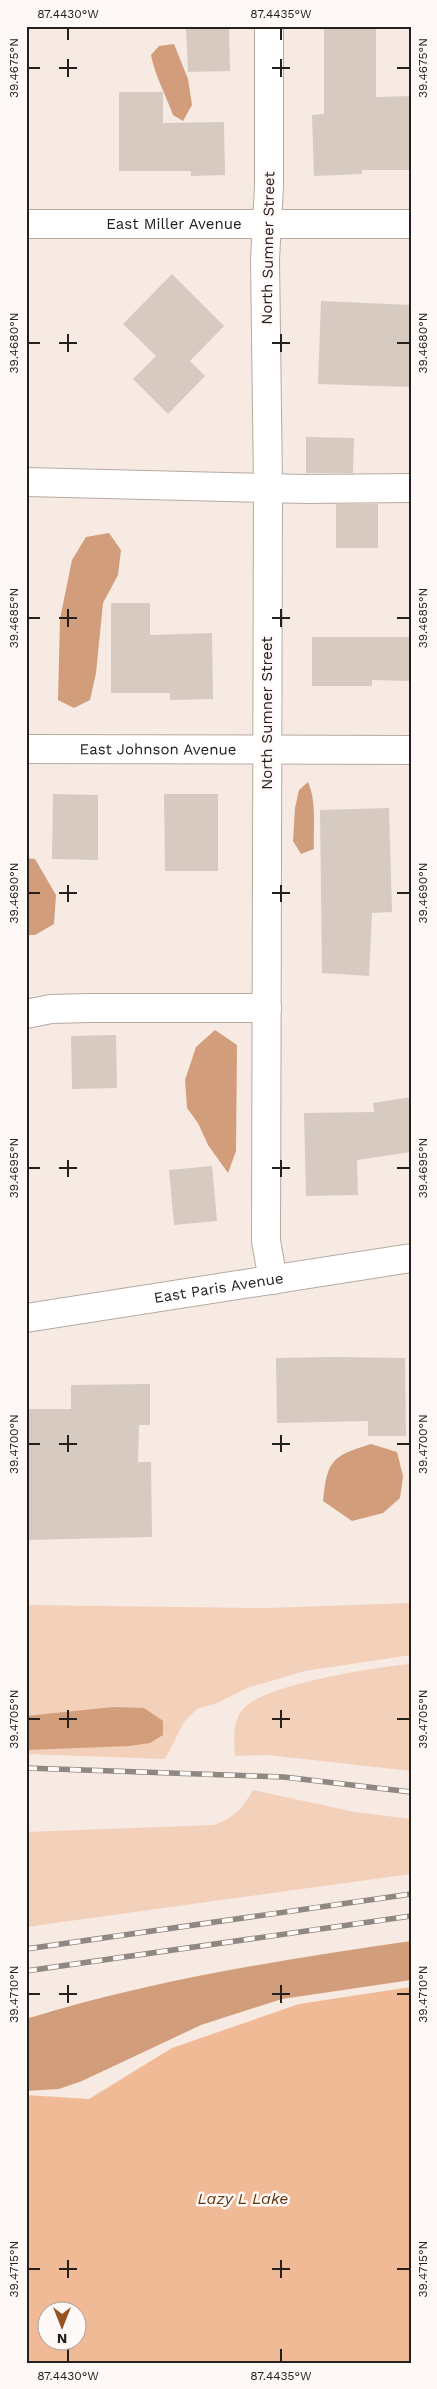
<svg xmlns="http://www.w3.org/2000/svg" width="437" height="2389" font-family="'Work Sans',sans-serif">
<style>
.green{fill:#f3d0ba}
.forest{fill:#d19d7b}
.water{fill:#f0ba97;fill-rule:evenodd}
.building{fill:#d6cac1}
.lines{fill:none;stroke-linecap:round;stroke-linejoin:round}
.minor-casing{stroke:#b6aaa2;stroke-width:30}
.minor{stroke:#fff;stroke-width:28}
.rail-casing{stroke:#908781;stroke-width:5.5}
.rail{stroke:#fef9f6;stroke-width:4;stroke-dasharray:11;stroke-linecap:butt}
.ticks{fill:none;stroke:#24201d;stroke-width:2}
.labels{text-anchor:middle;dominant-baseline:central;stroke-width:5;stroke-linejoin:round;paint-order:stroke}
.street-label{font-size:15px;fill:#24201d;stroke:#fef9f6}
.water-label{font-size:16px;font-style:italic;fill:#633309;stroke:#fef9f6}
.neatline{fill:none;stroke:#24201d;stroke-width:2}
.ticks-label{font-size:12px;text-anchor:middle;fill:#24201d}
</style>
<rect width="100%" height="100%" fill="#f7eae2"/>
<g class="green">
<polygon points="411,1603 411,1655 305,1671 247,1688 217,1703 197,1709 184,1722 165,1759 26,1754 26,1605 266,1608"/>
<path d="M411 1664V1771L268 1755 235 1756C234 1741 232 1721 243 1709 265 1684 376 1667 411 1664Z"/>
<path d="M253 1790 355 1812 411 1819V1874L26 1927V1832L214 1825C235 1817 242 1809 253 1790Z"/>
</g>
<g class="forest">
<path d="M174 44 188 79 192 105 183 121 173 115C166 95 155 76 151 55L159 46Z"/>
<polygon points="109,533 121,550 118,575 103,603 96,673 90,700 74,708 58,700 60,619 72,560 86,537"/>
<path d="M308 782C317 802 313 828 314 849L301 854 293 841 295 808 299 790Z"/>
<polygon points="26,858 35,859 56,895 54,924 35,935 26,935"/>
<polygon points="215,1030 237,1045 236,1151 228,1173 208,1145 198,1123 187,1108 185,1080 196,1047"/>
<path d="M371 1444 397 1452 403 1476 400 1498 383 1513 352 1521 323 1501C327 1460 332 1456 371 1444Z"/>
<polygon points="113,1707 144,1708 163,1721 163,1735 150,1743 130,1746 26,1750 26,1716"/>
<path d="M411 1941V1980L282 1999 201 2025 82 2081 59 2089 26 2091V2019C152 1980 281 1960 411 1941Z"/>
</g>
<path class="water" d="M411 1987V2363H26V2095L89 2099 172 2048 299 2004ZM48 2312H78V2342H48Z"/>
<g class="building">
<polygon points="186,26 229,26 230,71 188,72"/>
<polygon points="324,26 376,26 376,97 411,96 411,170 362,170 362,174 314,176 312,115 324,114"/>
<polygon points="119,92 163,92 163,123 224,122 225,175 191,176 191,171 119,171"/>
<polygon points="172,274 224,326 190,361 205,376 168,414 133,379 156,356 123,324"/>
<polygon points="321,301 411,305 411,387 318,384"/>
<polygon points="306,437 354,438 353,473 306,473"/>
<rect x="336" y="504" width="42" height="44"/>
<polygon points="111,603 150,603 150,635 212,633 213,699 170,700 170,693 111,693"/>
<polygon points="312,637 411,637 411,681 372,680 372,686 312,686"/>
<polygon points="53,794 98,795 98,860 52,859"/>
<polygon points="164,794 218,794 218,871 165,871"/>
<polygon points="389,808 392,912 372,913 369,976 322,973 320,810"/>
<polygon points="116,1035 117,1088 72,1089 71,1036"/>
<polygon points="411,1097 411,1152 357,1160 358,1195 306,1196 304,1113 374,1112 373,1103"/>
<polygon points="212,1166 217,1221 174,1225 169,1170"/>
<polygon points="337,1357 405,1358 406,1436 368,1436 368,1421 277,1423 276,1358"/>
<polygon points="150,1384 150,1425 139,1425 138,1462 151,1462 152,1537 26,1540 26,1409 71,1409 71,1385"/>
</g>
<g class="lines">
<defs>
<g id="minor">
<polyline points="269,26 269,186 265,259 268,487 266,1241 273,1280"/>
<path id="s1" d="M26 224H411"/>
<polyline points="26,482 307,489 411,488"/>
<path id="s2" d="M26 749 411 750"/>
<polyline points="26,1014 51,1009 89,1008 267,1008"/>
<path id="s3" d="M26 1318 411 1258"/>
</g>
</defs>
<use href="#minor" class="minor-casing"/>
<use href="#minor" class="minor"/>
<defs>
<g id="rail">
<polyline points="26,1768 284,1777 411,1792"/>
<polyline points="26,1949 411,1894"/>
<polyline points="26,1971 411,1916"/>
</g>
</defs>
<use href="#rail" class="rail-casing"/>
<use href="#rail" class="rail"/>
</g>
<path class="ticks" d="M68 28V40M281 28V40M68 59V77M281 59V77M28 68H40M59 68H77M272 68H290M397 68H410M68 334V352M281 334V352M28 343H40M59 343H77M272 343H290M397 343H410M68 609V627M281 609V627M28 618H40M59 618H77M272 618H290M397 618H410M68 885V902M281 885V902M28 893H40M59 893H77M272 893H290M397 893H410M68 1160V1177M281 1160V1177M28 1168H40M59 1168H77M272 1168H290M397 1168H410M68 1435V1452M281 1435V1452M28 1444H40M59 1444H77M272 1444H290M397 1444H410M68 1710V1728M281 1710V1728M28 1719H40M59 1719H77M272 1719H290M397 1719H410M68 1985V2003M281 1985V2003M28 1994H40M59 1994H77M272 1994H290M397 1994H410M68 2260V2278M281 2260V2278M28 2269H40M59 2269H77M272 2269H290M397 2269H410M68 2349V2362M281 2349V2362"/>
<g class="labels">
<g class="street-label">
<text stroke="none"><textPath href="#s1" startOffset="148">East Miller Avenue</textPath></text>
<text transform="translate(268 248) rotate(-89)">North Sumner Street</text>
<text transform="translate(267 713) rotate(-90)">North Sumner Street</text>
<text stroke="none"><textPath href="#s2" startOffset="132">East Johnson Avenue</textPath></text>
<text stroke="none"><textPath href="#s3" startOffset="195">East Paris Avenue</textPath></text>
</g>
<g class="water-label">
<text x="243" y="2198">Lazy L Lake</text>
</g>
</g>
<rect width="437" height="2389" fill="none" stroke="#fef9f6" stroke-width="55"/>
<g transform="translate(62 2326) rotate(180)"><circle r="24" fill="#fef9f6" stroke="#a7a29f"/>
<path d="M0-4L9 19L0 12L-9 19Z" fill="#955320"/>
<text y="-8" font-size="14" font-weight="bold" text-anchor="middle" fill="#24201d">N</text>
</g>
<rect x="28" y="28" width="382" height="2334" class="neatline"/>
<g class="ticks-label">
<text x="68" y="18">87.4430°W</text>
<text x="281" y="18">87.4435°W</text>
<text transform="translate(423 68) rotate(-90)" y="4">39.4675°N</text>
<text transform="translate(14 68) rotate(-90)" y="4">39.4675°N</text>
<text transform="translate(14 343) rotate(-90)" y="4">39.4680°N</text>
<text transform="translate(423 343) rotate(-90)" y="4">39.4680°N</text>
<text transform="translate(14 618) rotate(-90)" y="4">39.4685°N</text>
<text transform="translate(423 618) rotate(-90)" y="4">39.4685°N</text>
<text transform="translate(14 893) rotate(-90)" y="4">39.4690°N</text>
<text transform="translate(423 893) rotate(-90)" y="4">39.4690°N</text>
<text transform="translate(14 1168) rotate(-90)" y="4">39.4695°N</text>
<text transform="translate(423 1168) rotate(-90)" y="4">39.4695°N</text>
<text transform="translate(423 1444) rotate(-90)" y="4">39.4700°N</text>
<text transform="translate(14 1444) rotate(-90)" y="4">39.4700°N</text>
<text transform="translate(14 1719) rotate(-90)" y="4">39.4705°N</text>
<text transform="translate(423 1719) rotate(-90)" y="4">39.4705°N</text>
<text transform="translate(423 1994) rotate(-90)" y="4">39.4710°N</text>
<text transform="translate(14 1994) rotate(-90)" y="4">39.4710°N</text>
<text transform="translate(14 2269) rotate(-90)" y="4">39.4715°N</text>
<text transform="translate(423 2269) rotate(-90)" y="4">39.4715°N</text>
<text x="68" y="2380">87.4430°W</text>
<text x="281" y="2380">87.4435°W</text>
</g>
</svg>
